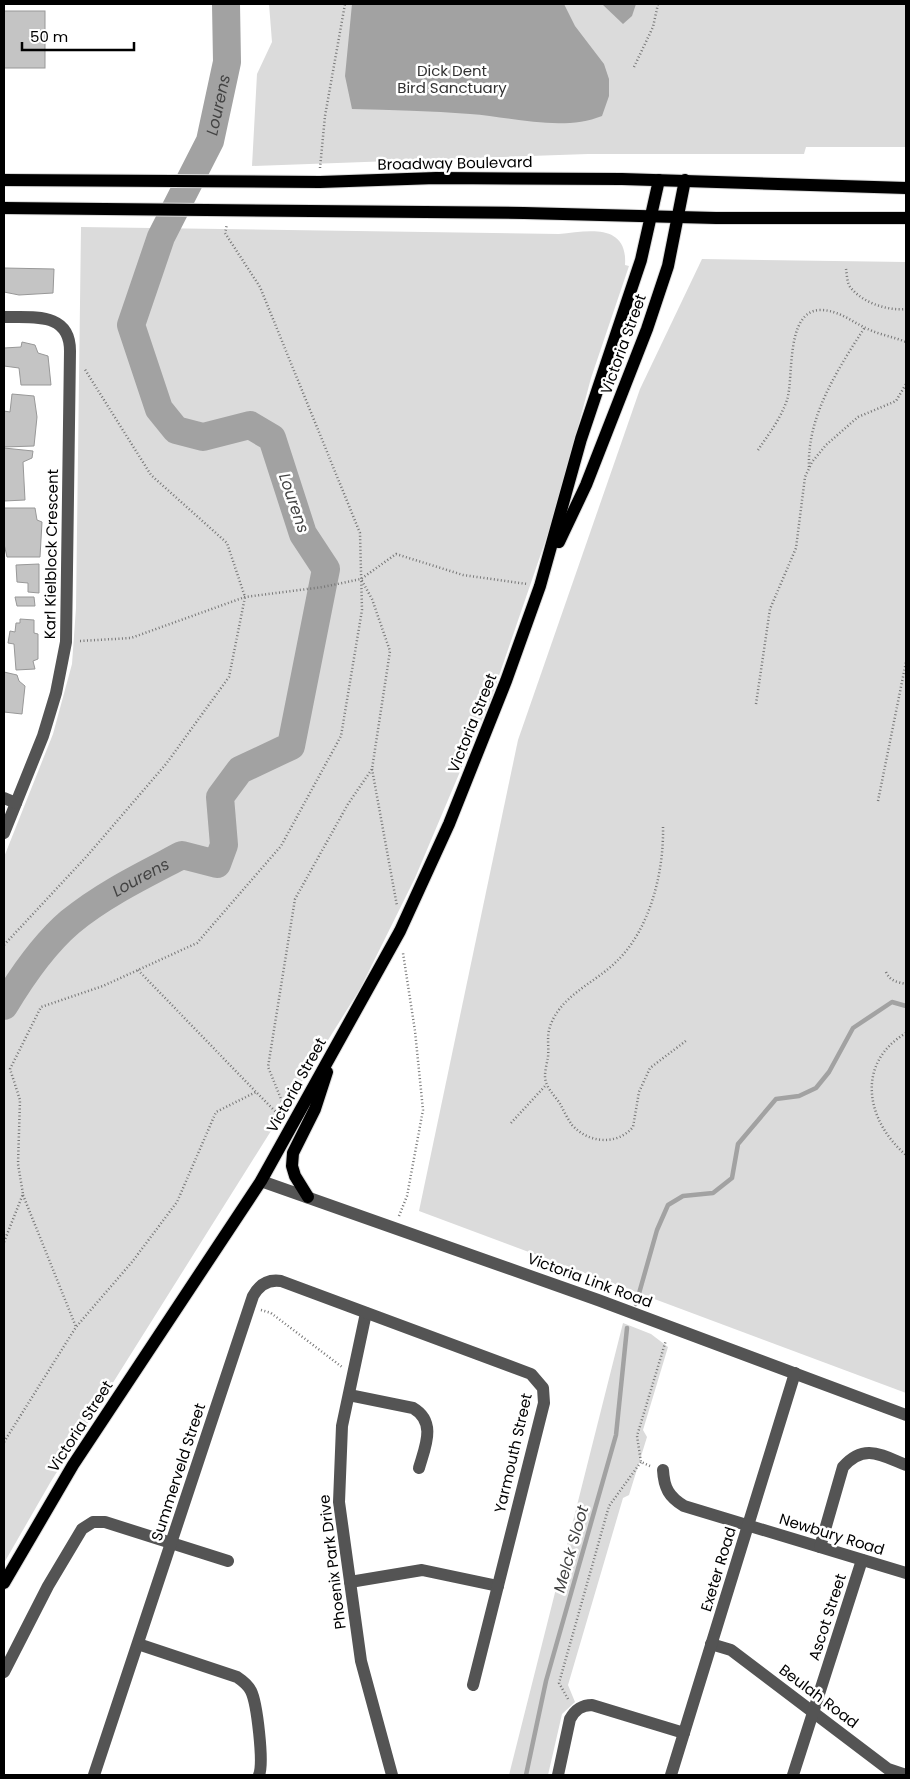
<svg xmlns="http://www.w3.org/2000/svg" width="910" height="1779" font-family="Poppins,sans-serif">
<style>
.green{fill:#dbdbdb}
.water{fill:#a2a2a2}
.lines{fill:none;stroke-linecap:round;stroke-linejoin:round}
.stream{stroke:#a2a2a2;stroke-width:4.5}
.river{stroke:#a2a2a2;stroke-width:28}
.building{fill:#c4c4c4;stroke:#989898}
.major-casing{stroke:#dbdbdb;stroke-width:14}
.path{stroke:#767676;stroke-width:2.5;stroke-dasharray:1 2.5;stroke-linecap:butt}
.minor{stroke:#545454;stroke-width:12}
.major{stroke:#000;stroke-width:12}
.labels{text-anchor:middle;dominant-baseline:central;stroke-width:5;stroke-linejoin:round;paint-order:stroke}
.park-label{font-size:15px;fill:#323232;stroke:#fff}
.street-label{font-size:15px;fill:#000;stroke:#fff}
.water-label{font-size:16px;font-style:italic;fill:#434343;stroke:#fff}
</style>
<rect width="100%" height="100%" fill="#fff"/>
<g class="green">
<polygon points="269,4 906,4 906,147 806,147 804,154 588,154 252,166 257,74 272,42"/>
<path d="M81 227 559 234C587 231 628 222 625 265L629 266 591 378 556 510 492 696 415 878 360 989 50 1483 4 1563V857L53 734 72 664 76 608Z"/>
<polygon points="702,259 906,262 906,1393 419,1211 518,740 640,389"/>
<polygon points="623,1323 651,1334 668,1347 643,1430 647,1437 629,1495 623,1498 568,1685 575,1702 562,1714 548,1775 509,1775"/>
</g>
<g class="water">
<path d="M352 4H564L575 26 604 64 609 79V96L602 116C562 132 512 117 470 114 431 111 391 110 352 109L345 76Z"/>
<polygon points="602,4 636,4 632,16 623,24"/>
</g>
<g class="lines">
<g class="stream">
<polyline points="636,1304 657,1230 668,1205 683,1196 713,1193 732,1178 738,1144 776,1099 799,1096 816,1088 829,1072 853,1028 892,1002 906,1006"/>
<polyline points="526,1775 546,1681 616,1435 627,1328"/>
</g>
<path class="river" id="s1" d="M4 1006C22 976 43 945 70 922 104 894 144 875 182 855L217 864 224 845 220 797 240 770 291 746 326 569 303 534 272 438 250 425 203 437 176 430 159 409 131 325 161 237 210 141 227 62 226 4"/>
</g>
<g class="building">
<rect x="4" y="11" width="41" height="57"/>
<polygon points="4,268 54,269 53,293 19,295 4,292"/>
<polygon points="22,342 35,345 38,353 48,356 51,385 21,385 19,368 4,366 4,348 21,347"/>
<polygon points="12,394 34,396 37,417 34,446 4,447 4,411 10,412"/>
<polygon points="4,448 33,451 32,458 23,462 25,500 4,501"/>
<polygon points="4,508 35,508 37,520 42,522 40,557 7,557 4,544"/>
<polygon points="39,564 39,593 28,592 28,583 17,582 16,565"/>
<polygon points="15,597 34,597 35,606 17,606"/>
<polygon points="20,619 34,620 34,633 38,634 38,659 33,661 35,669 16,670 14,644 8,643 10,631 15,632 16,623 20,623"/>
<polygon points="4,672 17,675 19,681 25,686 22,714 4,712"/>
</g>
<g class="lines">
<defs>
<g id="major">
<polyline points="4,180 320,182 436,178 622,179 906,188"/>
<polyline points="4,208 524,213 716,218 906,218"/>
<polyline points="559,542 586,485 647,329 668,266 685,180"/>
<polyline points="308,1197 295,1176 292,1166 293,1153 315,1109 327,1072"/>
<polyline points="4,1583 73,1465 261,1181 400,931 449,824 506,681 540,586 581,439 641,260 659,180"/>
</g>
</defs>
<use href="#major" class="major-casing"/>
<g class="path">
<polyline points="634,67 653,27 658,4"/>
<polyline points="320,168 325,116 345,4"/>
<path d="M846 269C847 275 847 284 851 288 863 303 888 311 906 309"/>
<path d="M758 450C769 434 781 418 787 400 794 378 785 311 820 310 840 310 853 323 870 330 881 335 894 337 906 342"/>
<path d="M809 467C807 416 838 369 865 327"/>
<polyline points="80,641 131,638 245,597 323,587 361,579"/>
<polyline points="756,704 770,609 796,548 805,477 812,462 826,445 858,417 896,401 906,384"/>
<polyline points="372,769 397,906"/>
<polyline points="878,801 906,662"/>
<path d="M663 827C664 872 650 929 617 961 594 984 558 996 549 1030 547 1039 549 1048 548 1057 547 1063 545 1070 545 1076 545 1086 553 1094 559 1102 563 1109 567 1118 572 1125 588 1143 617 1146 633 1127L639 1092 650 1068 687 1040"/>
<polyline points="4,945 87,856 166,764 229,677 245,597 227,543 151,475 84,368"/>
<polyline points="138,970 256,1092"/>
<path d="M886 972C890 981 897 982 906 984"/>
<path d="M906 1033C855 1063 866 1121 906 1155"/>
<polyline points="286,1111 268,1067 295,899 348,804 372,769 390,651 372,599 361,579 396,554 463,575 527,584"/>
<polyline points="511,1123 546,1085"/>
<polyline points="23,1195 76,1327"/>
<polyline points="399,1216 407,1196 423,1110 415,1031 403,953"/>
<polyline points="4,1242 23,1194 18,1164 20,1100 10,1069 41,1007 103,986 197,943 281,846 341,736 362,610 360,533 260,287 225,233 227,224"/>
<polyline points="261,1310 271,1313 342,1367"/>
<polyline points="4,1442 76,1327 132,1262 177,1202 216,1112 256,1092 282,1118"/>
<polyline points="650,1466 641,1462 637,1436 666,1340"/>
<polyline points="568,1699 559,1683 609,1506 641,1462"/>
</g>
<g class="minor">
<path d="M4 317C32 318 70 311 70 351L66 642 56 693 43 736 4 833"/>
<polyline points="4,798 16,803"/>
<polyline points="261,1181 598,1300 906,1415"/>
<polyline points="366,1313 342,1426 339,1502 361,1661 392,1775"/>
<path d="M349 1395 413 1408C437 1422 425 1447 419 1468"/>
<path d="M663 1470C664 1488 669 1497 684 1506L906 1573"/>
<path d="M820 1547 843 1467C864 1443 881 1455 906 1465"/>
<polyline points="350,1582 422,1570 498,1586"/>
<path d="M138 1644 237 1677C243 1681 248 1685 251 1691 257 1703 264 1763 259 1775"/>
<polyline points="711,1644 731,1650 888,1769 906,1775"/>
<polyline points="4,1672 48,1586 82,1529 93,1522 105,1522 228,1561"/>
<path d="M94 1775 253 1296C259 1285 268 1279 281 1281L531 1374 543 1388 544 1403 473 1685"/>
<path d="M558 1775 570 1719C575 1710 581 1705 592 1705L684 1733"/>
<polyline points="671,1775 795,1373"/>
<polyline points="793,1775 862,1560"/>
</g>
<use href="#major" class="major"/>
</g>
<g class="labels">
<g class="park-label">
<text x="452" y="70">Dick Dent<tspan x="452" dy="17">Bird Sanctuary</tspan></text>
</g>
<g class="street-label">
<text transform="translate(455 163) rotate(-1)">Broadway Boulevard</text>
<text transform="translate(623 344) rotate(-70)">Victoria Street</text>
<text transform="translate(51 554) rotate(-89)">Karl Kielblock Crescent</text>
<text transform="translate(472 723) rotate(-68)">Victoria Street</text>
<text transform="translate(296 1085) rotate(-61)">Victoria Street</text>
<text transform="translate(590 1280) rotate(20)">Victoria Link Road</text>
<text transform="translate(80 1426) rotate(-57)">Victoria Street</text>
<text transform="translate(513 1453) rotate(-77)">Yarmouth Street</text>
<text transform="translate(178 1472) rotate(-72)">Summerveld Street</text>
<text transform="translate(832 1534) rotate(17)">Newbury Road</text>
<text transform="translate(332 1562) rotate(-97)">Phoenix Park Drive</text>
<text transform="translate(718 1569) rotate(-73)">Exeter Road</text>
<text transform="translate(827 1617) rotate(-72)">Ascot Street</text>
<text transform="translate(819 1696) rotate(37)">Beulah Road</text>
</g>
<g class="water-label">
<text stroke="none"><textPath href="#s1" startOffset="1211">Lourens</textPath></text>
<text transform="translate(294 503) rotate(71)">Lourens</text>
<text stroke="none"><textPath href="#s1" startOffset="191">Lourens</textPath></text>
<text transform="translate(571 1549) rotate(-74)">Melck Sloot</text>
</g>
</g>
<rect width="910" height="1779" fill="none" stroke="#000000" stroke-width="10"/>
<path d="M22 42v8h112v-8" fill="none" stroke="#000000" stroke-width="2.5"/>
<text x="30" y="42" font-size="15" fill="#000000" stroke="#ffffff" stroke-width="4" paint-order="stroke">50 m</text>
</svg>
